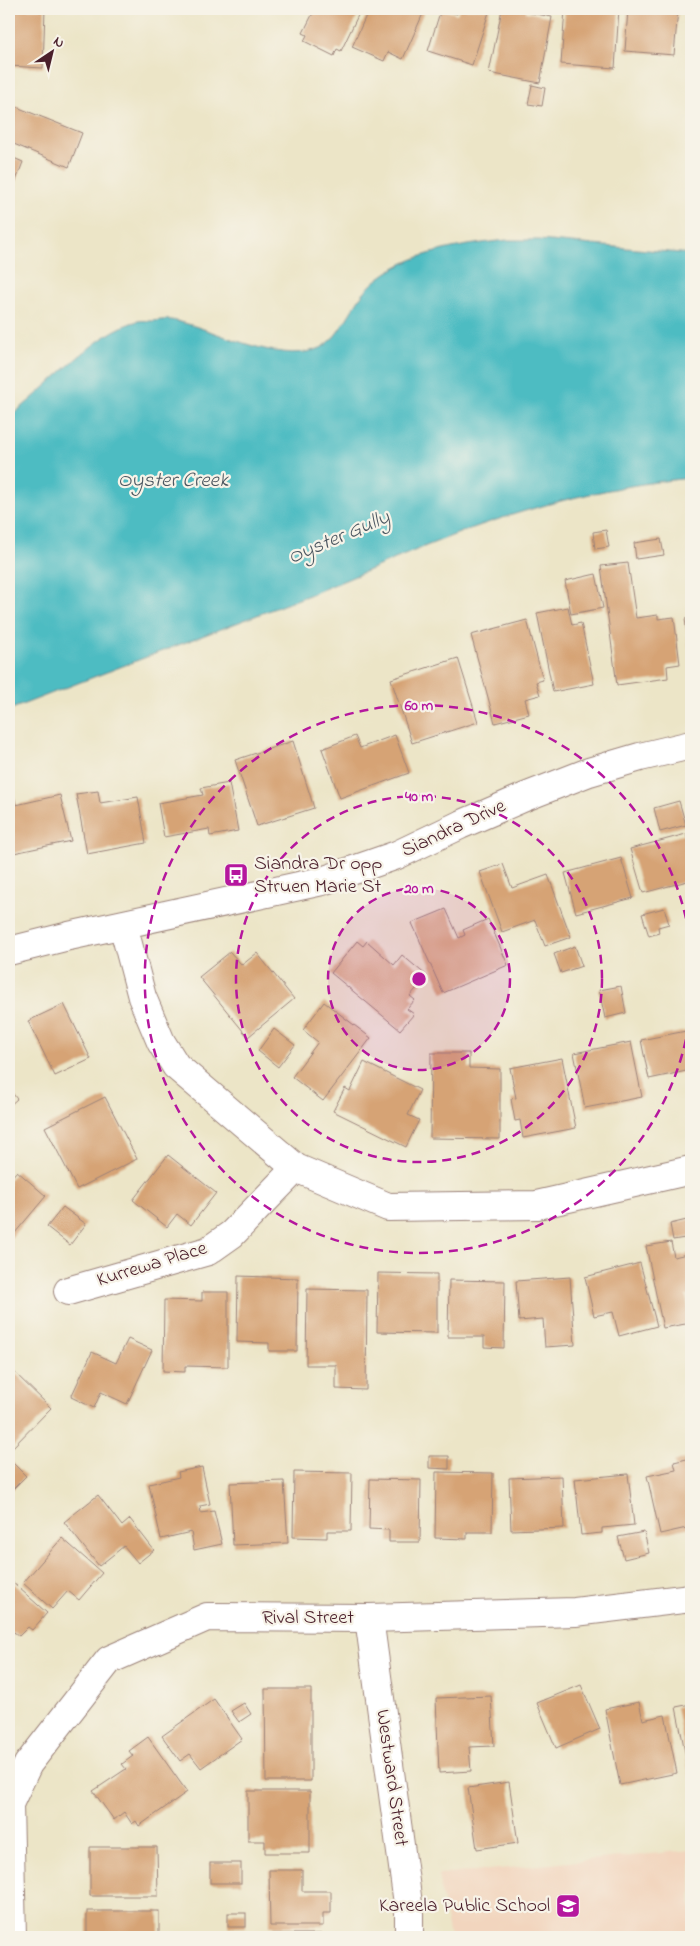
<svg xmlns="http://www.w3.org/2000/svg" width="700" height="1946" font-family="'Indie Flower',sans-serif">
<style>
.built{fill:#f2d5be}
.water{fill:#4dbcc2;stroke:#4c6e76}
.building{fill:#d6a375}
.lines{fill:none;stroke-linecap:round;stroke-linejoin:round}
.street-casing{stroke:#9b8279;stroke-width:30}
.street{stroke:#fff;stroke-width:28}
.ring{fill:none;stroke:#b5179e;stroke-width:2.5;stroke-dasharray:9 6}
.labels{text-anchor:middle;dominant-baseline:central;stroke-width:4.5;stroke-linejoin:round;paint-order:stroke}
.street-label{font-size:20px;fill:#4a1f2b;stroke:#f7f3e8}
.poi-label{font-size:20px;fill:#4a1f2b;stroke:#f7f3e8;text-anchor:start}
.water-label{font-size:21px;font-style:italic;fill:#4b5660;stroke:#f7f3e8}
.centre{fill:#b5179e;stroke:#f7f3e8;stroke-width:2.5}
.ring-label{font-size:15px;text-anchor:middle;font-weight:bold;fill:#b5179e;stroke:#f7f3e8;stroke-width:4.5;stroke-linejoin:round;paint-order:stroke}
</style>
<rect width="100%" height="100%" fill="#f7f3e8"/>
<filter id="ink" filterUnits="userSpaceOnUse"><feTurbulence type="fractalNoise" baseFrequency=".02" numOctaves="2"/><feDisplacementMap in="SourceGraphic" scale="10" xChannelSelector="R" yChannelSelector="G"/><feConvolveMatrix kernelMatrix="1 2 1 2 8 2 1 2 1" color-interpolation-filters="sRGB"/></filter>
<filter id="wash" filterUnits="userSpaceOnUse"><feTurbulence type="fractalNoise" baseFrequency=".0096" numOctaves="4" result="noise"/><feDisplacementMap in="SourceGraphic" scale="20" xChannelSelector="R" yChannelSelector="G"/><feGaussianBlur stdDeviation="1.12" result="paint"/><feColorMatrix in="noise" values="0 0 0 0 0 0 0 0 0 0 0 0 0 0 0 0 0 1.4 0 .05"/><feComposite in="paint" operator="in"/></filter>
<g filter="url(#wash)">
<rect width="100%" height="100%" fill="#ece5c7"/>
<polygon class="built" points="691,1850 691,1937 450,1937 438,1875"/>
<path class="water" d="M508 240H539L691 254V478C614 485 540 504 467 530 413 550 362 574 309 595 210 634 109 670 9 710V417C46 391 95 331 138 321 143 320 149 321 153 321 161 320 169 319 176 321 218 330 275 364 318 349 337 343 352 306 365 291 399 253 460 245 508 240Z"/>
<g id="blocks">
<g class="building">
<polygon points="9,9 45,9 43,68 9,66"/>
<polygon points="315,9 319,11 320,9 361,9 341,51 337,49 334,56 304,41 307,35 303,33"/>
<polygon points="369,9 425,9 403,59 388,52 384,61 352,47"/>
<polygon points="441,9 457,14 459,9 490,9 472,65 428,51"/>
<polygon points="502,9 526,9 526,12 552,17 540,83 489,73"/>
<polygon points="565,9 619,9 615,68 561,64"/>
<polygon points="628,9 678,9 674,55 625,51"/>
<polygon points="532,85 545,88 542,106 528,104"/>
<polygon points="9,104 82,133 69,167 9,142"/>
<polygon points="9,156 23,162 9,199"/>
<polygon points="606,530 609,547 595,549 593,532"/>
<polygon points="661,539 664,555 636,559 634,543"/>
<polygon points="628,563 636,618 658,615 658,619 674,617 680,664 667,666 668,678 617,685 601,566"/>
<polygon points="596,574 603,608 571,614 565,581"/>
<polygon points="568,607 572,625 581,623 594,684 553,692 537,613"/>
<polygon points="691,618 691,656 690,656 685,619"/>
<polygon points="527,620 543,680 536,682 540,695 525,699 529,714 495,723 471,635"/>
<polygon points="458,658 478,722 412,743 391,679"/>
<polygon points="395,735 409,773 340,798 322,749 355,736 360,748"/>
<polygon points="293,741 314,808 257,826 235,760"/>
<polygon points="229,783 238,831 210,836 209,829 164,837 158,803 203,795 201,788"/>
<polygon points="12,786 16,805 60,795 71,841 9,854 9,787"/>
<polygon points="98,791 100,803 138,797 146,843 87,854 76,794"/>
<polygon points="679,801 686,825 660,832 654,808"/>
<polygon points="686,834 691,851 691,880 643,893 630,849"/>
<polygon points="621,858 633,898 576,913 565,873"/>
<polygon points="503,864 512,888 548,875 571,937 545,946 535,920 502,932 480,872"/>
<polygon points="664,908 669,924 658,927 659,933 649,936 642,914"/>
<polygon points="446,909 459,938 465,935 463,930 488,919 508,965 443,993 412,923"/>
<polygon points="357,941 363,946 367,941 394,965 402,955 427,976 410,996 415,1000 407,1009 414,1014 400,1030 331,973"/>
<polygon points="575,946 582,966 561,973 554,954"/>
<polygon points="230,952 242,965 257,953 294,999 248,1037 199,977"/>
<polygon points="621,986 626,1013 605,1018 599,990"/>
<polygon points="324,1002 371,1038 323,1101 292,1077 318,1042 303,1030"/>
<polygon points="64,1004 91,1059 55,1076 28,1021"/>
<polygon points="274,1029 295,1045 278,1067 258,1051"/>
<polygon points="691,1030 691,1070 649,1079 641,1040"/>
<polygon points="631,1042 642,1097 585,1108 574,1053"/>
<polygon points="431,1053 469,1053 469,1068 500,1069 500,1139 430,1138"/>
<polygon points="562,1058 576,1128 523,1138 520,1120 515,1121 511,1099 516,1098 510,1068"/>
<polygon points="364,1062 420,1090 408,1115 419,1120 406,1147 333,1111 345,1088 350,1091"/>
<polygon points="9,1089 17,1099 9,1106"/>
<polygon points="105,1097 137,1159 77,1189 45,1127"/>
<polygon points="168,1155 216,1193 191,1225 177,1214 167,1227 133,1200"/>
<polygon points="17,1171 46,1196 9,1240 9,1180"/>
<polygon points="63,1207 86,1224 70,1245 47,1227"/>
<polygon points="691,1219 691,1237 673,1240 670,1224"/>
<polygon points="671,1242 674,1257 691,1253 691,1295 686,1296 691,1323 663,1328 646,1246"/>
<polygon points="640,1263 657,1326 619,1336 613,1312 594,1316 585,1277"/>
<polygon points="378,1273 437,1274 437,1333 377,1332"/>
<polygon points="238,1276 298,1278 297,1351 269,1351 269,1343 237,1342"/>
<polygon points="570,1277 575,1345 545,1347 543,1319 519,1321 516,1281"/>
<polygon points="449,1280 505,1281 504,1348 484,1347 484,1337 448,1337"/>
<polygon points="307,1289 367,1290 366,1390 336,1389 336,1365 306,1365"/>
<polygon points="202,1292 228,1292 228,1367 185,1366 185,1372 163,1371 164,1300 202,1301"/>
<polygon points="128,1339 152,1350 127,1404 101,1392 94,1408 71,1397 92,1352 116,1363"/>
<polygon points="10,1368 51,1408 9,1451 9,1369"/>
<polygon points="429,1456 449,1456 449,1469 429,1468"/>
<polygon points="691,1458 691,1527 660,1534 647,1476 676,1470 674,1462"/>
<polygon points="9,1459 26,1476 12,1490 9,1486"/>
<polygon points="202,1467 210,1504 200,1506 201,1513 214,1511 222,1544 194,1550 191,1532 161,1539 149,1484 179,1477 178,1472"/>
<polygon points="294,1472 352,1473 351,1531 327,1531 327,1538 293,1537"/>
<polygon points="436,1472 493,1473 492,1532 467,1532 467,1539 435,1538"/>
<polygon points="628,1474 634,1525 602,1528 602,1533 581,1535 575,1479"/>
<polygon points="562,1476 564,1528 511,1530 509,1478"/>
<polygon points="370,1479 421,1480 420,1542 389,1542 389,1530 369,1529"/>
<polygon points="284,1481 288,1543 233,1545 230,1483"/>
<polygon points="98,1495 122,1526 130,1519 154,1550 138,1563 124,1546 99,1566 64,1522"/>
<polygon points="644,1532 649,1553 624,1559 618,1537"/>
<polygon points="62,1538 102,1573 79,1600 68,1591 52,1609 23,1583"/>
<polygon points="9,1579 47,1613 32,1630 28,1627 19,1636 14,1632 9,1638"/>
<polygon points="581,1685 600,1729 556,1748 537,1703"/>
<polygon points="265,1689 311,1689 311,1781 266,1781"/>
<polygon points="491,1696 494,1746 469,1747 471,1771 439,1773 436,1698"/>
<polygon points="214,1699 242,1739 201,1768 190,1754 180,1761 162,1736"/>
<polygon points="639,1702 643,1720 665,1715 677,1773 620,1785 605,1709"/>
<polygon points="244,1703 251,1714 239,1722 231,1711"/>
<polygon points="691,1704 691,1777 690,1777 676,1707"/>
<polygon points="148,1737 187,1792 139,1826 136,1821 132,1824 124,1812 114,1820 93,1791 126,1769 122,1764 133,1756 129,1751"/>
<polygon points="509,1782 518,1843 477,1849 468,1788"/>
<polygon points="248,1791 310,1791 310,1853 265,1853 265,1841 248,1841"/>
<polygon points="90,1847 157,1847 158,1896 90,1896"/>
<rect x="210" y="1863" width="31" height="20"/>
<polygon points="269,1870 302,1870 302,1891 331,1891 331,1913 323,1913 323,1926 270,1926"/>
<rect x="87" y="1911" width="72" height="26"/>
<rect x="228" y="1913" width="18" height="14"/>
<rect x="273" y="1934" width="69" height="3"/>
</g>
</g>
</g>
<g filter="url(#ink)">
<use href="#blocks" fill-opacity="0" stroke="#9b8279" stroke-width="1"/>
<g class="lines">
<defs>
<g id="street">
<polyline points="123,925 142,997 161,1042 176,1066 296,1168 388,1207 537,1205 691,1170"/>
<polyline points="9,951 69,936 322,881 397,855 460,825 525,797 589,772 640,757 691,745"/>
<polyline points="68,1291 208,1251 232,1234 296,1168"/>
<polyline points="369,1618 409,1911 409,1937"/>
<polyline points="9,1804 28,1764 109,1660 207,1617 369,1618 575,1612 691,1598"/>
<polyline points="9,1804 12,1937"/>
</g>
</defs>
<use href="#street" class="street-casing"/>
<use href="#street" class="street"/>
</g>
</g>
<circle cx="419" cy="979" r="91" fill="#b5179e" fill-opacity=".12"/>
<g class="ring">
<circle cx="419" cy="979" r="91"/>
<circle cx="419" cy="979" r="183"/>
<path d="M691 1010A274 274 0 1 1 691 948"/>
</g>
<defs>
<symbol id="bus-square" viewBox="-11 -11 22 22"><rect x="-9" y="-9" width="18" height="18" rx="4" fill="#b5179e" stroke="#f7f3e8"/><path d="M-5-6H5V4H4V6H2V4H-2V6H-4V4H-5ZM-3.5-4V0h7V-4ZM-3.5 1.2v1.5H-2V1.2ZM2 1.2v1.5H3.5V1.2Z" fill="#fff"/></symbol>
<symbol id="school-square" viewBox="-11 -11 22 22"><rect x="-9" y="-9" width="18" height="18" rx="4" fill="#b5179e" stroke="#f7f3e8"/><path d="M0-5L7-2L0 1L-7-2ZM-4 1L0 2.5L4 1V4Q0 6-4 4Z" fill="#fff"/></symbol>
</defs>
<g fill-rule="evenodd">
<use href="#bus-square" x="222" y="861" width="28" height="28"/>
<use href="#school-square" x="554" y="1892" width="28" height="28"/>
</g>
<g class="labels">
<g class="street-label">
<text transform="translate(454 829) rotate(-25)">Siandra Drive</text>
<text transform="translate(152 1265) rotate(-17)">Kurrewa Place</text>
<text x="308" y="1618">Rival Street</text>
<text transform="translate(391 1778) rotate(82)">Westward Street</text>
</g>
<g class="poi-label">
<text x="254" y="864">Siandra Dr opp<tspan x="254" dy="23">Struen Marie St</tspan></text>
<text x="550" y="1906" text-anchor="end">Kareela Public School</text>
</g>
<g class="water-label">
<text x="173" y="481">Oyster Creek</text>
<text transform="translate(339 538) rotate(-23)">Oyster Gully</text>
</g>
</g>
<circle cx="419" cy="979" r="8" class="centre"/>
<g class="ring-label">
<text x="419" y="710">60 m</text>
<text x="419" y="801">40 m</text>
<text x="419" y="893">20 m</text>
</g>
<rect width="700" height="1946" fill="none" stroke="#f7f3e8" stroke-width="30"/>
<g transform="translate(52 52) rotate(35)" stroke="#f7f3e8" stroke-width="4" paint-order="stroke">
<path d="M0-4L9 19L0 12L-9 19Z" fill="#4a1f2b"/>
<text y="-8" font-size="14" font-weight="bold" text-anchor="middle" fill="#4a1f2b">N</text>
</g>
</svg>
